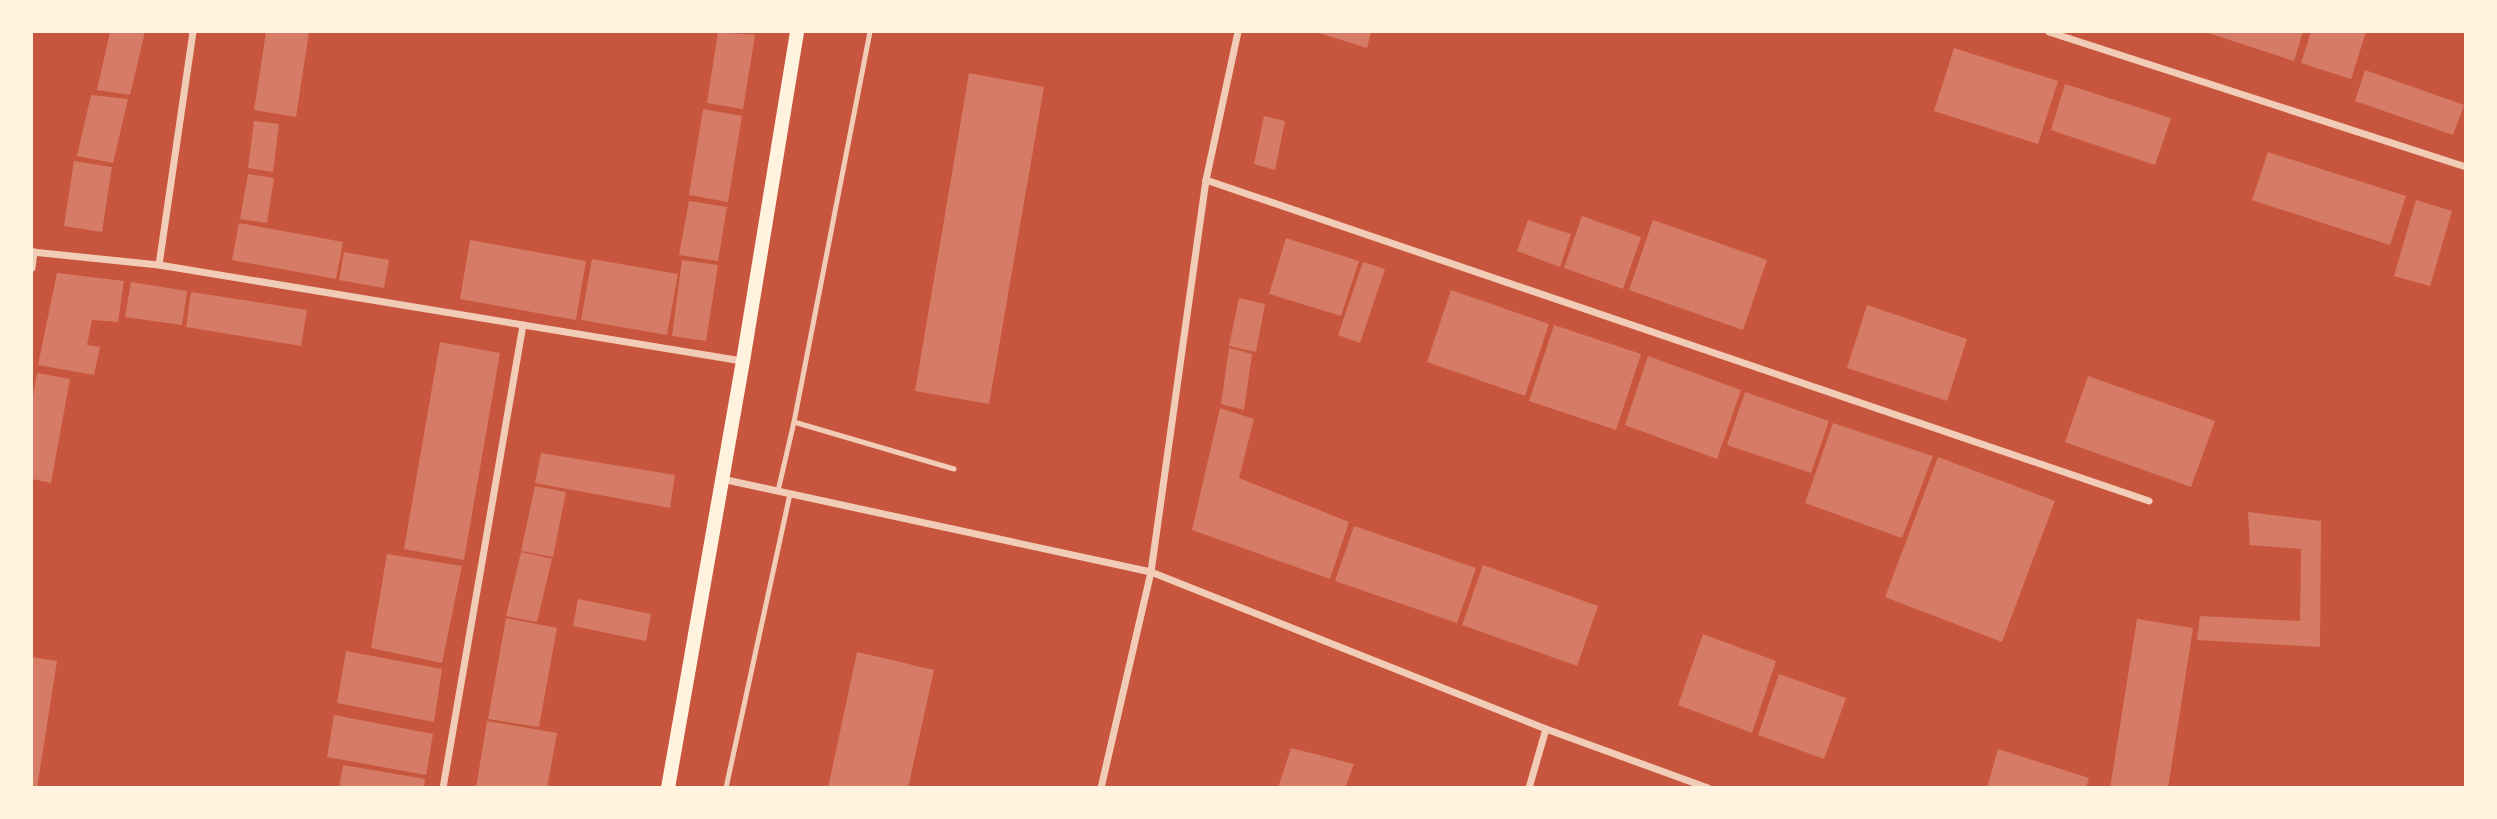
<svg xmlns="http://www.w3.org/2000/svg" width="2497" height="819" font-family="Helvetica,sans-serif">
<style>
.building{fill:#d67c66}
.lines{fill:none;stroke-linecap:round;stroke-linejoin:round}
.service{stroke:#f1ccb7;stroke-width:5}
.minor{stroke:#f1ccb7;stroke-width:7}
.secondary{stroke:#fff3e0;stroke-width:14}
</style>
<rect width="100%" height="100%" fill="#c8553d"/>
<g class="building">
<polygon points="110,32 145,32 130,95 97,90"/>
<polygon points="266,32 309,32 296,117 254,110"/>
<polygon points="718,32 755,35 743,109 707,103"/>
<polygon points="1316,32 1371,32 1367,48"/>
<polygon points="2205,32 2303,32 2294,61"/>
<polygon points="2311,32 2366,32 2351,79 2301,63"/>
<polygon points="1954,48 2058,81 2038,144 1934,111"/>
<polygon points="2365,70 2464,105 2453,135 2355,101"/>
<polygon points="969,73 1044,87 989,404 915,391"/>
<polygon points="2065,84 2171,118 2155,165 2051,130"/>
<polygon points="91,95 128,99 113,163 77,156"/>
<polygon points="703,109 742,116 728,202 689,195"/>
<polygon points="1264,116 1285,121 1275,170 1254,164"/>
<polygon points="254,121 279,124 273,172 248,168"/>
<polygon points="2268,152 2406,196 2390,245 2252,200"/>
<polygon points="74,161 112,167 102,232 64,226"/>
<polygon points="248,174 274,178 267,223 240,219"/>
<polygon points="2416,200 2452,211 2430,286 2394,276"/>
<polygon points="689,201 727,207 718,261 679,255"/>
<polygon points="1582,216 1641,237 1623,289 1564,268"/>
<polygon points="1528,220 1571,234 1560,267 1517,251"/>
<polygon points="1653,220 1767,260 1743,330 1629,290"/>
<polygon points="239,223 343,242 336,279 232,260"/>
<polygon points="1286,238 1359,261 1341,316 1269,294"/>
<polygon points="470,240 586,261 576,320 460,299"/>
<polygon points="344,252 389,260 384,288 339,280"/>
<polygon points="592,259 678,274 667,335 581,320"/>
<polygon points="682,260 718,265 706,341 672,336"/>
<polygon points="1363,262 1385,269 1360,343 1338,335"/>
<polygon points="57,273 124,281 118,322 92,320 87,345 100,347 94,375 38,365"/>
<polygon points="131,282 187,291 182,325 125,317"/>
<polygon points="1451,290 1549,324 1525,396 1427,362"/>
<polygon points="191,292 307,310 301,346 186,327"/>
<polygon points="1239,298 1265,304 1256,352 1229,346"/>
<polygon points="1867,305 1967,339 1947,401 1847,368"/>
<polygon points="1554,325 1641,354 1616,430 1529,401"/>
<polygon points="440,342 500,353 464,560 404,549"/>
<polygon points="1229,348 1252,354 1244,410 1221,404"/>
<polygon points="1648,356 1741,390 1717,459 1625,425"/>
<polygon points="37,373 70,379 51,483 32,479 32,402"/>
<polygon points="2088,376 2215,421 2191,487 2065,442"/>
<polygon points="1745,392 1829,421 1811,473 1727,445"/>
<polygon points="1220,408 1254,419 1239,478 1349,522 1330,579 1192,530"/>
<polygon points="1833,423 1933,456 1902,538 1805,503"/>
<polygon points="541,453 675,475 670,508 535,483"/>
<polygon points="1938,457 2055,501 2002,642 1885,597"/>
<polygon points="535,486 566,492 553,557 521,551"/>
<polygon points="2248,512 2321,521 2320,647 2197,640 2200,616 2300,621 2301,549 2250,545"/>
<polygon points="1354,526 1476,568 1457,623 1335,581"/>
<polygon points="521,552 552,559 537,622 506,616"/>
<polygon points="387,554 462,566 442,663 371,648"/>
<polygon points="1483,565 1598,606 1577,666 1462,625"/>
<polygon points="578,599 651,614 646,641 573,626"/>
<polygon points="506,618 557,628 539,727 488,719"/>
<polygon points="2137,619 2193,628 2168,788 2110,788"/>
<polygon points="1703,634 1776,661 1752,733 1678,705"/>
<polygon points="346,651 442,669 434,722 337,703"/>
<polygon points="857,652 934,670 908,788 828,788"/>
<polygon points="32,657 57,661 37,788 32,788"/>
<polygon points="1779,674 1846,698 1824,759 1758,735"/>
<polygon points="334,715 433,734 426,775 327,757"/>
<polygon points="487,721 557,733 547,788 476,788"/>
<polygon points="1291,748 1354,764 1345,788 1278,788"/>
<polygon points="1998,749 2089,778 2086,788 1987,788"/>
<polygon points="343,765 425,779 424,788 339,788"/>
</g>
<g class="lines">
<g class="service">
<polyline points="794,422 954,469"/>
<polyline points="778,491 794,422 870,32"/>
<polyline points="726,788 790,494"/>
</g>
<g class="minor">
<polyline points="2049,32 2466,167"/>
<polyline points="1206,180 2149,501"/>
<polyline points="32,252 159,265 742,361"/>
<polyline points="159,265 193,32"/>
<polyline points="32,268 34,252"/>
<polyline points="722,479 1151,572 1546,729 1708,788"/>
<polyline points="443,788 523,325"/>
<polyline points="1101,788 1151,572 1206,180 1238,32"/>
<polyline points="1529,788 1546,729"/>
</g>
<polyline class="secondary" points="668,788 743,361 797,32"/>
</g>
<rect width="2497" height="819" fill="none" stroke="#fff3e0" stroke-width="66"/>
</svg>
